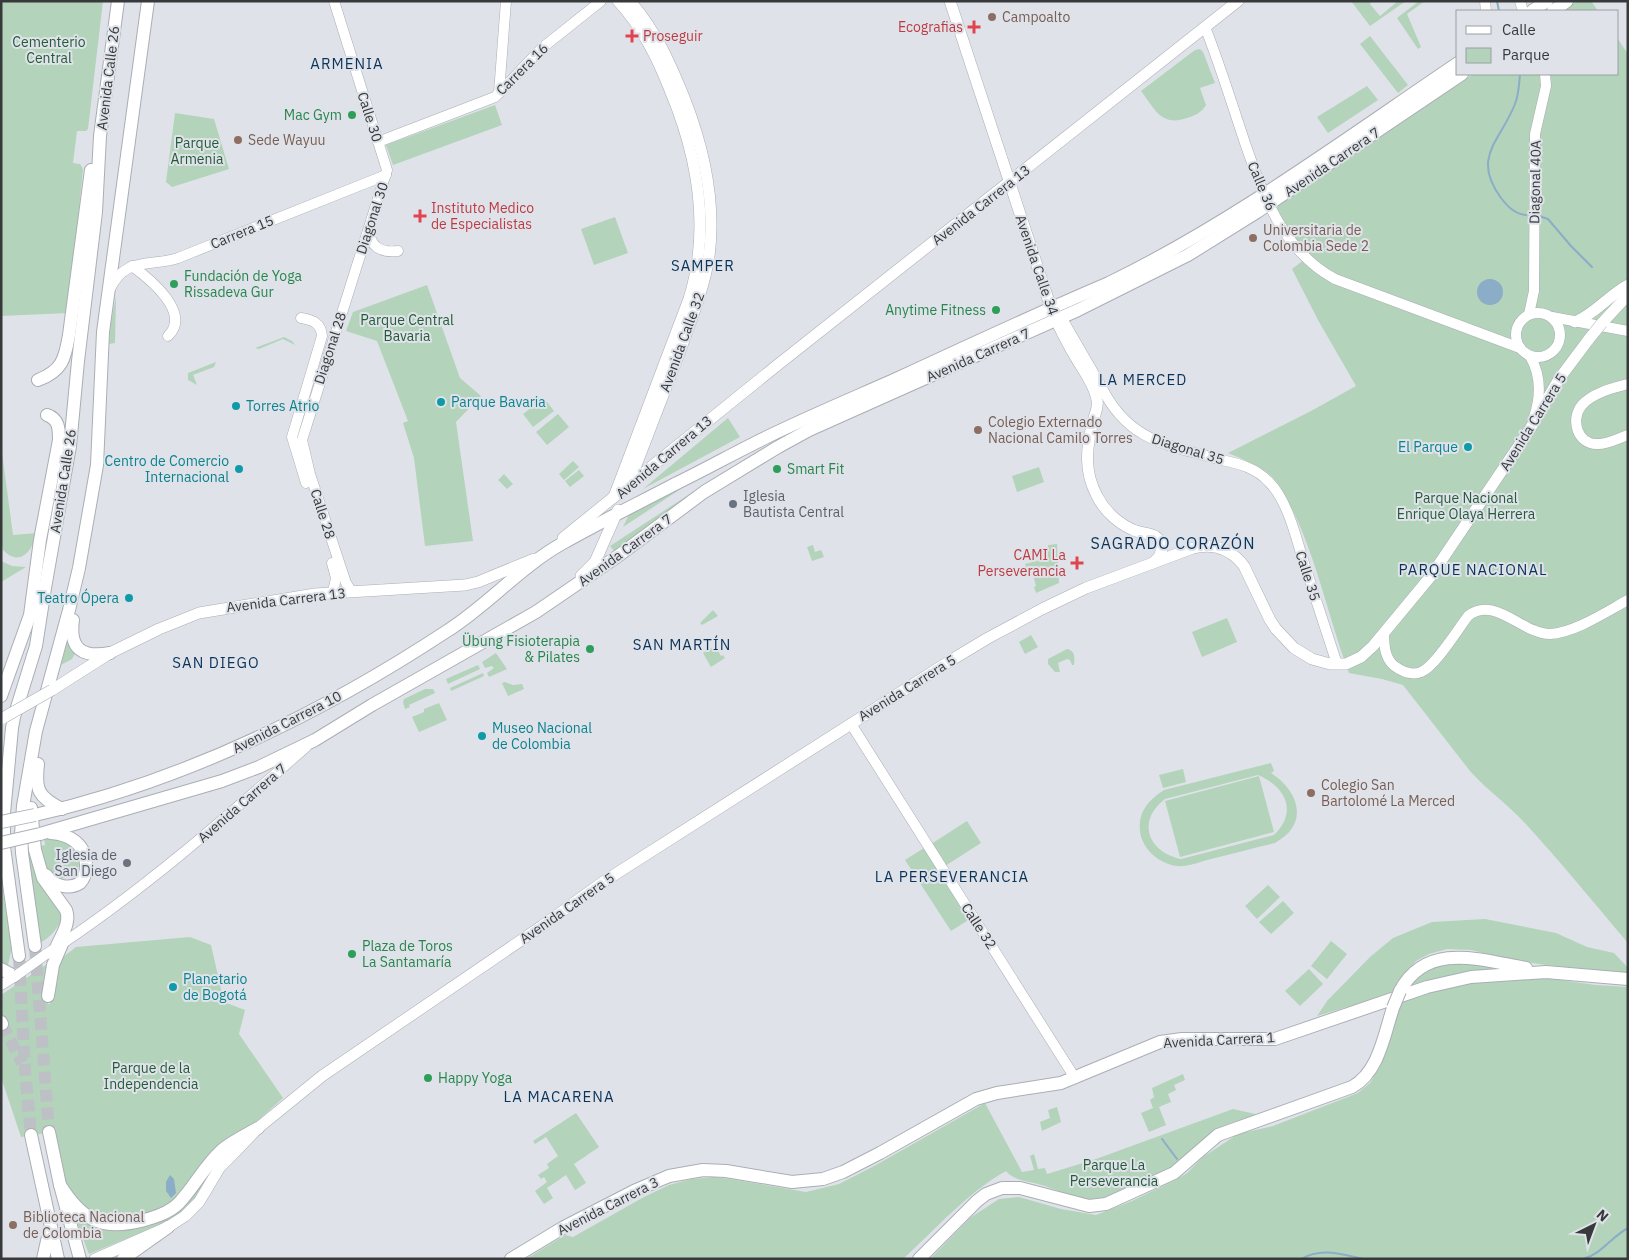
<svg xmlns="http://www.w3.org/2000/svg" width="1629" height="1260" font-family="'IBM Plex Sans',sans-serif">
<style>
.green{fill:#b3d3bb;fill-rule:evenodd}
.water{fill:#8badc8}
.lines{fill:none;stroke-linecap:round;stroke-linejoin:round}
.stream{stroke:#8badc8;stroke-width:2}
.primary-tunnel{stroke:#bdc1c6;stroke-width:12;stroke-dasharray:12 6;stroke-linecap:butt}
.tertiary-casing{stroke:#aaaeb4;stroke-width:11}
.secondary-casing{stroke:#aaaeb4;stroke-width:12}
.primary-casing{stroke:#aaaeb4;stroke-width:14}
.tertiary{stroke:#fff;stroke-width:10}
.secondary{stroke:#fff;stroke-width:11}
.primary{stroke:#fff;stroke-width:12}
.tertiary-bridge-casing{stroke:#aaaeb4;stroke-width:11;stroke-linecap:butt}
.secondary-bridge-casing{stroke:#aaaeb4;stroke-width:12;stroke-linecap:butt}
.primary-bridge-casing{stroke:#aaaeb4;stroke-width:14;stroke-linecap:butt}
.tertiary-bridge{stroke:#fff;stroke-width:10}
.secondary-bridge{stroke:#fff;stroke-width:11}
.primary-bridge{stroke:#fff;stroke-width:12}
.education-dot{fill:#8d6e63;stroke:#dfe3e9;stroke-width:2}
.health-dot{fill:#e0444e;stroke:#dfe3e9;stroke-width:2}
.leisure-dot{fill:#2e9e5b;stroke:#dfe3e9;stroke-width:2}
.culture-dot{fill:#0f9aa8;stroke:#dfe3e9;stroke-width:2}
.worship-dot{fill:#6b7280;stroke:#dfe3e9;stroke-width:2}
.labels{text-anchor:middle;dominant-baseline:central;stroke-width:4;stroke-linejoin:round;paint-order:stroke}
.education-label{font-size:14px;fill:#785e54;stroke:#dfe3e9;text-anchor:start}
.health-label{font-size:14px;fill:#be3a42;stroke:#dfe3e9;text-anchor:end}
.park-label{font-size:14px;fill:#235b37;stroke:#dfe3e9}
.street-label{font-size:14px;fill:#37393b;stroke:#dfe3e9}
.leisure-label{font-size:14px;fill:#27864d;stroke:#dfe3e9;text-anchor:start}
.culture-label{font-size:14px;fill:#0d838f;stroke:#dfe3e9;text-anchor:start}
.worship-label{font-size:14px;fill:#5b616d;stroke:#dfe3e9;text-anchor:start}
.neighbourhood-label{font-size:15px;letter-spacing:1px;fill:#0b345a;stroke:#dfe3e9}
.quarter-label{font-size:16px;letter-spacing:1px;fill:#0b345a;stroke:#dfe3e9}
</style>
<rect width="100%" height="100%" fill="#dfe3e9"/>
<g class="green">
<polygon points="1,1 103,1 88,129 86,131 77,131 73,163 80,164 83,169 68,313 1,316"/>
<polygon points="1351,1 1372,1 1370,4 1380,16 1398,1 1406,1 1370,26"/>
<polygon points="1419,1 1425,1 1407,14 1421,47 1418,49 1397,18"/>
<polygon points="1577,1 1591,1 1598,11 1563,11"/>
<polygon points="1370,36 1408,85 1398,93 1360,44"/>
<path d="M1618 39 1628 54V943C1593 902 1559 860 1523 821 1506 803 1486 789 1470 771L1403 685 1382 679 1349 673C1329 619 1318 564 1294 513 1287 500 1281 484 1269 474 1258 465 1242 459 1228 453L1311 411 1356 386 1318 320 1292 269 1309 256 1292 236 1275 208 1473 74H1618Z"/>
<path d="M1200 49 1203 52 1215 83 1200 88 1206 105C1201 113 1196 115 1187 118 1161 127 1155 109 1141 91L1195 50Z"/>
<polygon points="1367,86 1378,100 1328,133 1317,117"/>
<polygon points="495,105 502,125 393,165 386,145"/>
<polygon points="175,113 214,119 229,169 172,187 166,182"/>
<polygon points="615,217 628,253 594,265 581,229"/>
<polygon points="427,285 460,378 481,396 456,422 473,541 425,546 414,458 403,423 408,421 377,341 346,331 353,312"/>
<polygon points="116,296 115,343 109,344 111,323"/>
<polygon points="284,337 292,341 295,345 283,339 259,349 255,348"/>
<polygon points="216,362 214,367 193,375 197,385 188,380 188,373"/>
<polygon points="544,398 554,411 533,427 523,414"/>
<polygon points="558,414 569,427 547,445 536,432"/>
<polygon points="728,418 740,437 643,489"/>
<path d="M1 445 13 535 37 533C32 550 21 568 3 550L1 540Z"/>
<polygon points="573,461 579,467 564,480 559,474"/>
<polygon points="1039,467 1044,482 1017,492 1012,476"/>
<polygon points="579,470 584,476 570,487 565,481"/>
<polygon points="722,473 723,475 616,553 610,546"/>
<polygon points="504,474 513,484 507,489 498,480"/>
<polygon points="702,475 623,527 631,510"/>
<polygon points="1057,544 1059,583 1036,593 1034,587 1036,586 1033,575 1029,575 1025,564 1048,558 1048,545"/>
<polygon points="813,545 815,552 821,550 824,557 812,561 807,547"/>
<polygon points="1,561 12,566 26,567 1,582"/>
<polygon points="713,610 718,616 702,625 700,623"/>
<polygon points="1227,618 1237,642 1202,657 1192,632"/>
<polygon points="1031,635 1038,647 1025,654 1019,642"/>
<polygon points="68,639 76,652 72,659 61,665"/>
<polygon points="715,646 721,656 723,655 725,658 711,667 703,653"/>
<path d="M1067 649C1075 650 1075 658 1074 665H1072L1070 660 1067 659 1058 663 1060 672H1055L1048 664V659Z"/>
<polygon points="496,653 507,669 489,677 487,673 494,668 492,666 485,668 482,662"/>
<polygon points="478,665 480,669 448,684 446,679"/>
<polygon points="483,673 484,676 451,691 450,688"/>
<polygon points="505,682 513,685 522,684 524,689 508,696 502,683"/>
<polygon points="425,689 433,689 435,693 409,705 410,707 405,709 403,702 404,699"/>
<polygon points="439,703 447,720 419,732 412,717 424,712 424,709"/>
<path d="M1271 763 1274 771 1271 773C1299 791 1310 824 1275 843 1253 848 1232 854 1211 859 1202 861 1193 865 1184 866 1164 868 1142 851 1140 831 1138 811 1149 800 1164 790ZM1258 775C1286 787 1298 812 1274 835L1181 859C1148 852 1136 821 1165 799Z"/>
<polygon points="1183,769 1186,782 1163,788 1159,775"/>
<polygon points="1259,776 1274,832 1180,857 1165,801"/>
<polygon points="967,821 981,843 942,868 928,846"/>
<path d="M56 838C100 854 72 894 48 872 42 866 39 854 36 847L45 845 44 839Z"/>
<polygon points="924,848 970,919 951,931 905,860"/>
<path d="M29 850 57 902 63 921 61 920C56 931 50 937 40 943L24 851Z"/>
<polygon points="1,880 12,946 8,966 1,963"/>
<polygon points="1268,885 1280,897 1257,919 1245,906"/>
<polygon points="1283,901 1294,913 1271,934 1259,922"/>
<polygon points="1485,919 1556,933 1587,947 1614,953 1628,968 1628,973 1546,965 1512,960 1471,950 1447,949 1429,954 1416,961 1390,994 1317,1016 1327,1001 1370,957 1393,938 1432,922"/>
<polygon points="190,937 211,945 224,1002 245,1010 239,1034 283,1098 255,1123 169,1206 119,1222 86,1210 69,1193 60,1170 52,1132 21,1137 1,1077 1,1036 7,1035 1,1019 1,995 56,958 48,1004 50,1004 58,961 76,947"/>
<polygon points="1331,941 1347,954 1327,979 1311,966"/>
<path d="M1460 962 1507 970 1409 987C1425 968 1435 964 1460 962Z"/>
<polygon points="1309,969 1323,984 1300,1006 1285,991"/>
<polygon points="1545,978 1596,985 1628,987 1628,1259 930,1259 970,1218 999,1199 1019,1197 1061,1209 1096,1215 1132,1201 1177,1179 1187,1173 1203,1157 1238,1134 1273,1126 1358,1093 1370,1083 1373,1078 1401,1002 1419,995 1476,980"/>
<polygon points="1183,1074 1185,1080 1174,1085 1176,1090 1168,1094 1171,1102 1159,1107 1166,1125 1149,1132 1141,1113 1153,1108 1150,1100 1154,1097 1152,1088"/>
<path d="M985 1103 1022 1172 1034 1170 1030 1156 1034 1154 1038 1169 1045 1168 1047 1174 1096 1159 1233 1109 1260 1115C1245 1119 1227 1122 1214 1131 1200 1141 1190 1155 1177 1164 1159 1177 1109 1201 1088 1199 1073 1197 1059 1191 1045 1186 1032 1181 1015 1182 1006 1171 967 1193 936 1229 903 1259H526L565 1235 573 1237 644 1197 669 1185 692 1179 714 1177 730 1179 806 1192 839 1184 876 1165Z"/>
<polygon points="1057,1107 1061,1122 1042,1131 1040,1122 1050,1118 1048,1110"/>
<polygon points="576,1113 599,1147 574,1164 586,1183 575,1190 566,1175 547,1188 553,1198 544,1204 535,1191 547,1182 544,1177 541,1179 538,1175 549,1168 547,1164 558,1156 546,1137 535,1144 533,1141"/>
<polygon points="222,1153 191,1205 176,1218 89,1254 70,1205 82,1217 156,1220"/>
</g>
<g class="water">
<circle cx="1490" cy="292" r="13"/>
<polygon points="170,1175 174,1179 176,1193 171,1198 166,1191 166,1182"/>
</g>
<g class="lines">
<g class="stream">
<polyline points="1497,1 1499,11"/>
<path d="M1520 74C1519 84 1519 94 1515 104 1500 142 1471 157 1501 198 1508 207 1515 214 1526 215"/>
<polyline points="1539,216 1548,219 1571,246 1592,267"/>
<polyline points="1162,1139 1177,1159"/>
<path d="M1301 1259C1321 1247 1342 1254 1363 1259"/>
<path d="M1583 1259C1602 1254 1611 1237 1628 1228"/>
</g>
<g class="primary-tunnel">
<polyline points="35,946 49,1132"/>
<polyline points="19,956 25,1069 31,1135"/>
<polyline points="2,1024 22,1063"/>
</g>
<defs>
<g id="tertiary">
<polyline points="334,1 387,170 302,440 310,474 346,583 351,591"/>
<polyline points="1485,1 1486,11"/>
<polyline points="1520,1 1523,11"/>
<path d="M1205 27C1220 65 1232 104 1245 143 1263 195 1283 251 1335 279L1520 348"/>
<polyline points="499,93 506,1"/>
<polyline points="378,142 495,97 542,48 601,1"/>
<path d="M369 228C369 247 381 253 398 251"/>
<path d="M132 266C150 279 192 313 168 336"/>
<path d="M110 289C125 256 151 267 178 258L386 175"/>
<circle cx="1538" cy="335" r="22"/>
<polyline points="1529,314 1534,291 1535,134 1546,86 1545,74"/>
<path d="M1061 317 1101 386C1128 442 1168 445 1222 460 1240 464 1256 468 1269 482 1288 501 1296 538 1304 563 1315 596 1326 630 1337 664"/>
<polyline points="1552,317 1628,331"/>
<path d="M301 318C313 320 321 323 322 336L292 437 306 483"/>
<path d="M1530 356C1541 375 1541 396 1534 417"/>
<path d="M1628 384C1613 388 1592 393 1582 405 1570 419 1577 445 1598 444 1608 444 1619 438 1628 435"/>
<polyline points="332,563 336,578 333,592"/>
<path d="M1384 633C1384 647 1385 662 1399 669 1406 673 1414 675 1421 672 1435 667 1458 629 1468 616 1495 595 1522 634 1550 634 1574 633 1606 612 1628 600"/>
<polyline points="851,724 1075,1078"/>
<path d="M45 955C139 894 222 821 306 747"/>
<polyline points="1,985 17,975"/>
</g>
<g id="secondary">
<path d="M950 1 1051 308C1059 328 1068 345 1079 363 1086 374 1095 387 1097 400 1099 408 1094 415 1093 422 1086 448 1084 472 1097 496 1105 512 1120 525 1136 531 1142 533 1149 533 1155 536 1160 539 1161 544 1162 549L1159 557 1153 563"/>
<path d="M1575 322C1595 314 1609 295 1628 285"/>
<polyline points="1602,323 1628,295"/>
<path d="M628 486C645 441 663 396 680 351 691 320 704 289 709 256 716 203 704 149 685 100 670 63 656 31 630 1"/>
<path d="M614 497 689 299C711 228 698 157 670 90 657 57 642 27 618 1"/>
<polyline points="563,538 780,363 1238,1"/>
<polyline points="581,576 595,562 618,510"/>
<polyline points="52,690 110,653 159,629 199,613 315,594 465,585 478,582 534,559"/>
<path d="M95 1259 168 1227 185 1216 199 1202 220 1167 234 1153 258 1128 322 1076 542 926 603 882 953 659 988 638 1042 609 1086 588 1193 548C1214 543 1231 549 1244 566L1270 620 1276 629 1294 648 1312 659 1330 664H1346L1361 657 1373 646 1431 576 1530 429 1559 379 1589 339"/>
</g>
<g id="primary">
<polyline points="1532,11 1547,1"/>
<polyline points="1553,11 1567,1"/>
<path d="M38 380C62 371 65 359 69 335L91 170"/>
<path d="M73 620C69 649 82 658 110 653"/>
<path d="M1 696 30 615 40 540 59 440C59 429 59 419 47 415"/>
<path d="M38 764C35 790 38 797 62 809"/>
<path d="M31 808 35 850 43 878 66 910C71 923 61 936 56 948"/>
<path d="M35 815C183 781 321 714 447 631 488 605 520 567 563 543 600 522 637 504 675 484 706 469 736 452 767 437 808 417 851 399 894 380 965 347 1036 314 1109 283 1232 223 1344 140 1458 63"/>
<polyline points="40,834 222,781 259,767 315,740 372,705 536,612 618,556 704,492 778,447 809,430 1078,310 1188,255 1257,212 1462,74"/>
<path d="M46 875C53 886 69 890 80 883 85 878 86 872 86 865 86 844 69 834 51 833"/>
<polyline points="35,946 22,853 21,834 23,806 36,731 69,610 79,568 97,465 103,332 148,1"/>
<polyline points="19,956 4,847 4,813 12,728 14,717 36,646 45,588 70,446 78,361 96,212 100,136 118,1"/>
<polyline points="1,969 14,976"/>
<path d="M1400 991C1427 941 1481 960 1526 968"/>
<polyline points="48,996 53,965 62,944"/>
<polyline points="1,1022 2,1024"/>
<polyline points="49,1132 60,1185 80,1259"/>
<polyline points="31,1135 58,1259"/>
<path d="M60 1185C81 1219 101 1231 141 1221 155 1217 169 1213 179 1203 195 1186 205 1165 222 1150 233 1141 246 1135 258 1128"/>
<polyline points="43,1259 49,1232"/>
<polyline points="123,1259 168,1227"/>
<polyline points="511,1259 564,1227 634,1191 669,1176 703,1170 726,1171 792,1182 823,1179 843,1172 880,1153 976,1099 997,1093 1061,1083 1160,1042 1182,1039 1275,1039 1427,987 1471,977 1546,972 1628,979"/>
<path d="M919 1259 977 1201 986 1194 1002 1188H1020L1089 1206 1106 1204 1174 1173 1218 1135 1352 1087C1379 1072 1384 1035 1393 1008"/>
</g>
</defs>
<use href="#tertiary" class="tertiary-casing"/>
<use href="#secondary" class="secondary-casing"/>
<use href="#primary" class="primary-casing"/>
<use href="#tertiary" class="tertiary"/>
<use href="#secondary" class="secondary"/>
<use href="#primary" class="primary"/>
<defs>
<polyline id="tertiary-bridge" points="17,975 45,955"/>
<g id="secondary-bridge">
<polyline points="1589,339 1602,323"/>
<polyline points="3,718 52,690"/>
</g>
<g id="primary-bridge">
<polyline points="1,822 35,815"/>
<polyline points="1,843 40,834"/>
<polyline points="1393,1008 1400,991"/>
</g>
</defs>
<use href="#tertiary-bridge" class="tertiary-bridge-casing"/>
<use href="#secondary-bridge" class="secondary-bridge-casing"/>
<use href="#primary-bridge" class="primary-bridge-casing"/>
<use href="#tertiary-bridge" class="tertiary-bridge"/>
<use href="#secondary-bridge" class="secondary-bridge"/>
<use href="#primary-bridge" class="primary-bridge"/>
</g>
<g class="education-dot">
<circle cx="992" cy="17" r="5"/>
<circle cx="238" cy="140" r="5"/>
<circle cx="1253" cy="238" r="5"/>
<circle cx="978" cy="430" r="5"/>
<circle cx="1311" cy="793" r="5"/>
<circle cx="13" cy="1225" r="5"/>
</g>
<g class="health-dot">
<path d="M971.5 19.5h5v5h5v5h-5v5h-5v-5h-5v-5h5z"/>
<path d="M629.5 28.5h5v5h5v5h-5v5h-5v-5h-5v-5h5z"/>
<path d="M417.5 208.5h5v5h5v5h-5v5h-5v-5h-5v-5h5z"/>
<path d="M1074.5 555.5h5v5h5v5h-5v5h-5v-5h-5v-5h5z"/>
</g>
<g class="leisure-dot">
<circle cx="352" cy="115" r="5"/>
<circle cx="174" cy="284" r="5"/>
<circle cx="996" cy="310" r="5"/>
<circle cx="777" cy="469" r="5"/>
<circle cx="590" cy="649" r="5"/>
<circle cx="352" cy="954" r="5"/>
<circle cx="428" cy="1078" r="5"/>
</g>
<g class="culture-dot">
<circle cx="441" cy="402" r="5"/>
<circle cx="236" cy="406" r="5"/>
<circle cx="1468" cy="447" r="5"/>
<circle cx="239" cy="469" r="5"/>
<circle cx="129" cy="598" r="5"/>
<circle cx="482" cy="736" r="5"/>
<circle cx="173" cy="987" r="5"/>
</g>
<g class="worship-dot">
<circle cx="733" cy="504" r="5"/>
<circle cx="127" cy="863" r="5"/>
</g>
<g class="labels">
<g class="education-label">
<text x="1002" y="17">Campoalto</text>
<text x="248" y="140">Sede Wayuu</text>
<text x="1263" y="230">Universitaria de<tspan x="1263" dy="16">Colombia Sede 2</tspan></text>
<text x="988" y="422">Colegio Externado<tspan x="988" dy="16">Nacional Camilo Torres</tspan></text>
<text x="1321" y="785">Colegio San<tspan x="1321" dy="16">Bartolomé La Merced</tspan></text>
<text x="23" y="1217">Biblioteca Nacional<tspan x="23" dy="16">de Colombia</tspan></text>
</g>
<g class="health-label">
<text x="963" y="27">Ecografias</text>
<text x="643" y="36" text-anchor="start">Proseguir</text>
<text x="431" y="208" text-anchor="start">Instituto Medico<tspan x="431" dy="16">de Especialistas</tspan></text>
<text x="1066" y="555">CAMI La<tspan x="1066" dy="16">Perseverancia</tspan></text>
</g>
<g class="park-label">
<text x="49" y="42">Cementerio<tspan x="49" dy="16">Central</tspan></text>
<text x="197" y="143">Parque<tspan x="197" dy="16">Armenia</tspan></text>
<text x="407" y="320">Parque Central<tspan x="407" dy="16">Bavaria</tspan></text>
<text x="1466" y="498">Parque Nacional<tspan x="1466" dy="16">Enrique Olaya Herrera</tspan></text>
<text x="151" y="1068">Parque de la<tspan x="151" dy="16">Independencia</tspan></text>
<text x="1114" y="1165">Parque La<tspan x="1114" dy="16">Perseverancia</tspan></text>
</g>
<g class="street-label">
<text transform="translate(522 69) rotate(-45)">Carrera 16</text>
<text transform="translate(108 78) rotate(-83)">Avenida Calle 26</text>
<text transform="translate(370 117) rotate(72)">Calle 30</text>
<text transform="translate(1332 162) rotate(-34)">Avenida Carrera 7</text>
<text transform="translate(1535 182) rotate(-89)">Diagonal 40A</text>
<text transform="translate(1262 186) rotate(67)">Calle 36</text>
<text transform="translate(981 205) rotate(-38)">Avenida Carrera 13</text>
<text transform="translate(372 218) rotate(-72)">Diagonal 30</text>
<text transform="translate(242 232) rotate(-22)">Carrera 15</text>
<text transform="translate(1037 265) rotate(71)">Avenida Calle 34</text>
<text transform="translate(682 342) rotate(-70)">Avenida Calle 32</text>
<text transform="translate(330 348) rotate(-72)">Diagonal 28</text>
<text transform="translate(978 355) rotate(-24)">Avenida Carrera 7</text>
<text transform="translate(1533 422) rotate(-58)">Avenida Carrera 5</text>
<text transform="translate(1188 449) rotate(17)">Diagonal 35</text>
<text transform="translate(664 457) rotate(-40)">Avenida Carrera 13</text>
<text transform="translate(63 481) rotate(-81)">Avenida Calle 26</text>
<text transform="translate(323 514) rotate(72)">Calle 28</text>
<text transform="translate(625 550) rotate(-36)">Avenida Carrera 7</text>
<text transform="translate(1308 576) rotate(72)">Calle 35</text>
<text transform="translate(286 600) rotate(-7)">Avenida Carrera 13</text>
<text transform="translate(907 688) rotate(-32)">Avenida Carrera 5</text>
<text transform="translate(287 722) rotate(-27)">Avenida Carrera 10</text>
<text transform="translate(242 803) rotate(-41)">Avenida Carrera 7</text>
<text transform="translate(567 908) rotate(-35)">Avenida Carrera 5</text>
<text transform="translate(979 926) rotate(57)">Calle 32</text>
<text transform="translate(1219 1040) rotate(-3)">Avenida Carrera 1</text>
<text transform="translate(608 1206) rotate(-27)">Avenida Carrera 3</text>
</g>
<g class="leisure-label">
<text x="342" y="115" text-anchor="end">Mac Gym</text>
<text x="184" y="276">Fundación de Yoga<tspan x="184" dy="16">Rissadeva Gur</tspan></text>
<text x="986" y="310" text-anchor="end">Anytime Fitness</text>
<text x="787" y="469">Smart Fit</text>
<text x="580" y="641" text-anchor="end">Übung Fisioterapia<tspan x="580" dy="16">&amp; Pilates</tspan></text>
<text x="362" y="946">Plaza de Toros<tspan x="362" dy="16">La Santamaría</tspan></text>
<text x="438" y="1078">Happy Yoga</text>
</g>
<g class="culture-label">
<text x="451" y="402">Parque Bavaria</text>
<text x="246" y="406">Torres Atrio</text>
<text x="1458" y="447" text-anchor="end">El Parque</text>
<text x="229" y="461" text-anchor="end">Centro de Comercio<tspan x="229" dy="16">Internacional</tspan></text>
<text x="119" y="598" text-anchor="end">Teatro Ópera</text>
<text x="492" y="728">Museo Nacional<tspan x="492" dy="16">de Colombia</tspan></text>
<text x="183" y="979">Planetario<tspan x="183" dy="16">de Bogotá</tspan></text>
</g>
<g class="worship-label">
<text x="743" y="496">Iglesia<tspan x="743" dy="16">Bautista Central</tspan></text>
<text x="117" y="855" text-anchor="end">Iglesia de<tspan x="117" dy="16">San Diego</tspan></text>
</g>
<g class="neighbourhood-label">
<text x="347" y="63">ARMENIA</text>
<text x="703" y="265">SAMPER</text>
<text x="1143" y="379">LA MERCED</text>
<text x="1473" y="569">PARQUE NACIONAL</text>
<text x="682" y="644">SAN MARTÍN</text>
<text x="216" y="662">SAN DIEGO</text>
<text x="952" y="876">LA PERSEVERANCIA</text>
<text x="559" y="1096">LA MACARENA</text>
</g>
<g class="quarter-label">
<text x="1173" y="543">SAGRADO CORAZÓN</text>
</g>
</g>
<rect width="1629" height="1260" fill="none" stroke="#37393b" stroke-width="5"/>
<rect x="1456" y="10" width="162" height="65" fill="#dfe3e9" stroke="#9c9fa3"/>
<rect x="1466" y="26" width="25" height="8" fill="#ffffff" stroke="#9c9fa3"/>
<text x="1502" y="35" font-size="15" fill="#37393b">Calle</text>
<rect x="1466" y="48" width="25" height="15" fill="#b3d3bb" stroke="#9c9fa3"/>
<text x="1502" y="60" font-size="15" fill="#37393b">Parque</text>
<g transform="translate(1594 1225) rotate(42)" stroke="#dfe3e9" stroke-width="4" paint-order="stroke">
<path d="M0-4L9 19L0 12L-9 19Z" fill="#37393b"/>
<text y="-8" font-size="14" font-weight="bold" text-anchor="middle" fill="#37393b">N</text>
</g>
</svg>
